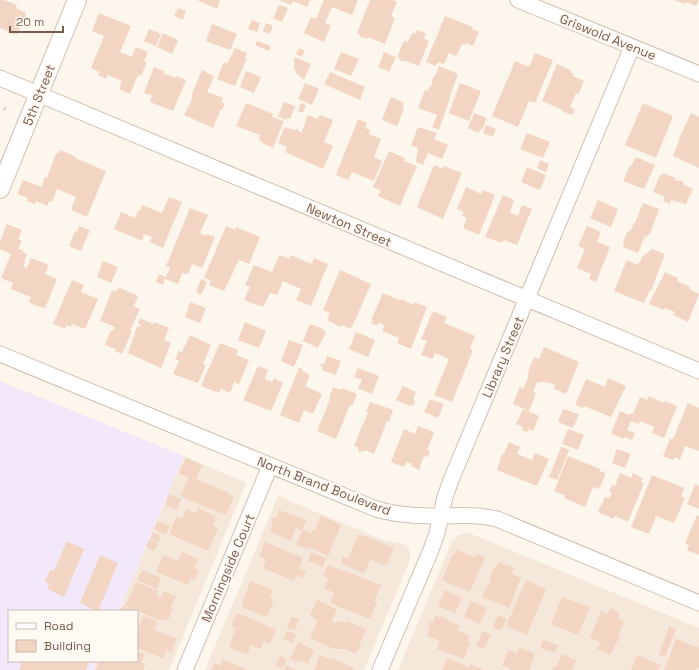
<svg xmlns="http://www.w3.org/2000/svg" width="699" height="670" font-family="'Space Grotesk',sans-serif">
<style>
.residential{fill:#f5e8da}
.education{fill:#f3e8fa}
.building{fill:#f3d5c3}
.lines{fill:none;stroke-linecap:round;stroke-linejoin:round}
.minor-casing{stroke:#d1beb0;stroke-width:17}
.tertiary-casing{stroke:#d1beb0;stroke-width:20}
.path{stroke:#d9b8a5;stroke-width:2.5;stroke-dasharray:1 3;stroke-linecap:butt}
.minor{stroke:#fff;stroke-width:15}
.tertiary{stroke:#fff;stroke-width:18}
.labels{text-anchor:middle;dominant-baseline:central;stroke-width:4;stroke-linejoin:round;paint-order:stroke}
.street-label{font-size:13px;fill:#7a5c4d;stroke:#fffaf3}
</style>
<rect width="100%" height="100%" fill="#fdf6ec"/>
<g class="residential">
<polygon points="184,456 246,483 169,670 95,670 98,661 137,661 137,611 119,611"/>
<polygon points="278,496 383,540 404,544 408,547 410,553 410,560 364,670 205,670"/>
<polygon points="469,533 699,628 699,670 398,670 452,541 458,535"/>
</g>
<polygon class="education" points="0,381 184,456 119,611 9,611 9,661 98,661 95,670 0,670"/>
<g class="building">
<polygon points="0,0 4,0 17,5 16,8 26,13 17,35 0,28"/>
<polygon points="197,0 220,0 217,9"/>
<polygon points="279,0 310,0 307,7 293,1 291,5"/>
<polygon points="324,0 358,0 352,15 332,7 325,23 331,25 324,42 304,33 311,17 316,19"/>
<polygon points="370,0 392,0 397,2 391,16 395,18 385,44 368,37 367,39 359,36 360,34 357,33"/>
<polygon points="674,0 699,0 696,6 686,2 685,4"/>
<polygon points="279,5 288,8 282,22 273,18"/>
<polygon points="178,8 186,11 183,20 174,16"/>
<polygon points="99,13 131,26 120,52 132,57 136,47 148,52 144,61 147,62 141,76 138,75 130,94 119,89 122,81 108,75 106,79 98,75 99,72 91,68 104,36 92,31"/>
<polygon points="445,16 473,27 472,29 479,32 473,46 466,43 465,45 462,44 456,56 449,53 444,64 438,62 436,66 426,62"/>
<polygon points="252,20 260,23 257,32 248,29"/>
<polygon points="266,23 273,26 270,34 263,31"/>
<polygon points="212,24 237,34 230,50 206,41"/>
<polygon points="149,29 161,34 156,46 144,41"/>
<polygon points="417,30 426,33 424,39 429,41 419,66 406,61 405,62 399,60 400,58 397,57 404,41 408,42 412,33 415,34"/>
<polygon points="163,33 178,40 172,54 157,47"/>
<polygon points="257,41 271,46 269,51 255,45"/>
<polygon points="235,48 247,53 245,57 247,58 235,86 217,79 224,62 227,64"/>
<polygon points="299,48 305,51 302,57 296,54"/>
<polygon points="341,52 359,59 351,76 334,69"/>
<polygon points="384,52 396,57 389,72 378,67"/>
<polygon points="535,53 553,60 535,103 529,101 518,127 492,116 515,61 529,67"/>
<polygon points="294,57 311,64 304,80 297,74 294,68"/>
<polygon points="557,64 571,70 570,72 574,74 573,76 584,81 578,95 576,93 570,107 575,109 572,115 562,111 563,110 542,101"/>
<polygon points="439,66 458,74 449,98 450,98 439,130 432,127 437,115 418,108 425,90 428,91 430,86 431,87 433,77 434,78"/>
<polygon points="154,67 164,71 163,73 175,78 176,76 186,80 173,111 150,102 152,96 144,93"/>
<polygon points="202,70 214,76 207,92 223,98 221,102 225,104 222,110 221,109 213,128 184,115 193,97 191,96"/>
<polygon points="246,71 261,77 254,93 240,87"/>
<polygon points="330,72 365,87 360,100 324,84"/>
<polygon points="305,83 319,89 312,105 298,99"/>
<polygon points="460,83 481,91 469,121 449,113"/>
<polygon points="391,97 404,103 402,109 404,109 397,126 382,120"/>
<polygon points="284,102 295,106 290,119 287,118 287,120 278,117"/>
<polygon points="246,103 273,114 272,117 284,121 273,148 262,143 262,142 260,141 259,137 260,135 236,126"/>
<polygon points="301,103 306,105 303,113 298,111"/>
<polygon points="643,103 673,116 656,158 625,145"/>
<polygon points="474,113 487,118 482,130 480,129 479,133 468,128"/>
<polygon points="691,113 699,117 699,168 673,156 679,141 678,141"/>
<polygon points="308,115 317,119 320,115 333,120 324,142 333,146 323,169 285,152 287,147 278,143 285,127 294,130 297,129 301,133"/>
<polygon points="358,119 367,123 365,128 370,130 369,134 381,139 374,157 382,161 374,181 352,172 348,180 336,175"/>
<polygon points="486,125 496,129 493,137 483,133"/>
<polygon points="418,127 437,133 434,139 448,145 442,159 428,153 423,165 416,162 418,148 411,145"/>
<polygon points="527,133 550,142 543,158 520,149"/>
<polygon points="60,150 76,157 75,158 106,171 87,217 71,210 76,197 57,189 52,202 49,201 47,206 36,201 35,204 26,201 28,198 17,194 23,180 41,187 45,177 47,178 56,153 58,154"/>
<polygon points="389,151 405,158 404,161 417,166 400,206 378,196 381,191 373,187"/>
<polygon points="636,157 655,165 644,189 623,181 630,166 631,166"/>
<polygon points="540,160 549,164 546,172 537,168"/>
<polygon points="434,165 443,169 444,166 462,173 443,219 417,207"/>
<polygon points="527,167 546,175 540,190 521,182"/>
<polygon points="663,173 675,178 675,180 678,181 679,180 684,182 683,184 693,189 686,204 671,200 670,204 663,201 665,197 653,192 660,175 662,175"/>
<polygon points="466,187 481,194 483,190 495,195 479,235 463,228 467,218 462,216 464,212 457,209"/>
<polygon points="503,195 514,200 510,212 518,216 522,205 532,209 517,245 504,240 502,243 485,237"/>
<polygon points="169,197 182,202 163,248 150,242 152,237 144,234 142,241 114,229 121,212 135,218 138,210 140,211 142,205 162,213"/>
<polygon points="598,200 618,209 611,227 590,218"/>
<polygon points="643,203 659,209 650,234 648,234 647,237 645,236 638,253 623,247 624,244 623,243 627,232 630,231 634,223 635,223"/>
<polygon points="190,208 208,215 200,233 206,236 207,234 215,237 202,268 192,264 188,274 182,273 178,284 165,279 163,285 156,282 159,274 166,277 170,268 166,266"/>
<polygon points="7,224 22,230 18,239 22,241 18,249 23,250 23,252 27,254 24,261 25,262 23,267 27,268 31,258 49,265 45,274 57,279 45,308 31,304 32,303 29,302 31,297 11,289 13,283 1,278 11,254 0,249 0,242"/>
<polygon points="79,226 90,230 81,251 69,246 75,231 77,232"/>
<polygon points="226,226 235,230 236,227 260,237 249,264 239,260 224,291 209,285 211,280 204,278"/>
<polygon points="587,226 601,232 597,242 610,247 596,282 589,279 591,274 577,268 585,249 578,246"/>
<polygon points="652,249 665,254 651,291 650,290 644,303 614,291 627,260 638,265 642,257"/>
<polygon points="279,255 290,259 291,255 311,264 314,258 328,264 311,306 296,300 301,289 283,281 277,295 270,293 263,307 244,300 250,287 245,285 254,265 272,272"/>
<polygon points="103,261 118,267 111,283 97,277"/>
<polygon points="340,270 371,284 351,329 342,325 341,327 327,320 330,313 323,310"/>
<polygon points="665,272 678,278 677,281 690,287 689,289 699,294 688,322 673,315 675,312 665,308 664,310 649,304"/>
<polygon points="201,279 207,282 201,295 196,292"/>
<polygon points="72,280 84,285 81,292 98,299 85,329 72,324 71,327 67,325 65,329 53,324"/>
<polygon points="120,288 138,296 134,306 140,309 130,330 132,331 122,354 115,351 116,349 105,345 111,330 113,331 115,327 100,321 112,290 116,292 116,290"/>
<polygon points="383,293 401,301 401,299 413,305 414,302 427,307 411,349 397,343 399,338 382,331 385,325 378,323 377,326 371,323 373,320 371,320"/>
<polygon points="190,302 206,308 200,323 185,317"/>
<polygon points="433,311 447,317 444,323 475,336 470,348 473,350 452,402 434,395 449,359 435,353 433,359 421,355 427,341 421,339"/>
<polygon points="140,318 153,324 154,322 169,328 164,340 171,343 161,368 128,353 137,326 140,327 141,325 138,324"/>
<polygon points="245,322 266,331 259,348 238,340"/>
<polygon points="311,324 323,329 323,330 326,332 318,348 303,341 309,326 310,326"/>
<polygon points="356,332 375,340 368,357 349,349"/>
<polygon points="190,335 211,345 203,364 206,365 198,383 173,374 179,361 175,359 179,351 182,352"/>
<polygon points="289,340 303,345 294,367 281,361"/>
<polygon points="220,343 238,350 236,355 249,360 239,384 234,382 230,393 221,389 219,393 201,386"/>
<polygon points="544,347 579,362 566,394 554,389 555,385 548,382 547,383 541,381 540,383 537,382 533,392 536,393 529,411 513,404 520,387 523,389 529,376 527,375 534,357 539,359"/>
<polygon points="327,356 341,361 335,375 322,370 323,367 320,366 322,363 324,364"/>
<polygon points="258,366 268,370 265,379 272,382 274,378 283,383 271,411 243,400"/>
<polygon points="299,368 303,369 302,371 310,375 305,386 322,394 313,414 304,410 299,423 280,415"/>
<polygon points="358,368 379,376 372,394 358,388 362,380 354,377"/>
<polygon points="608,378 626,386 611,417 584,406 583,408 575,405 586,379 605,387"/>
<polygon points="403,386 416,392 413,399 415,400 413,406 411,405 410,406 396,400"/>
<polygon points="333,387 341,390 342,388 357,394 352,406 350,405 336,439 317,431 330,399 329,398"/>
<polygon points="649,396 664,403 665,401 677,406 664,438 652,433 654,427 640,421 639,424 631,421 627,430 635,433 632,440 625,437 624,439 611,434 620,411 630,415 631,413 633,414 640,397 647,400"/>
<polygon points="430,399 444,404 438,418 424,412"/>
<polygon points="370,402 393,410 389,421 387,421 374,454 365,450 362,452 358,451 358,447 354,446 368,412 366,412"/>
<polygon points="688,403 699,408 699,451 685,446 680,460 674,457 673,460 663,456 670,439 673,439"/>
<polygon points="523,409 539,416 533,431 528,429 527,432 522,430 523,427 516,424"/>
<polygon points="563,409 579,414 573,428 558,422"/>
<polygon points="418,426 434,432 427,450 430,451 428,457 424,456 419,470 411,466 412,464 406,462 404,467 391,462 404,429 415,434"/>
<polygon points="568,429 584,435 578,450 562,444"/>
<polygon points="509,442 520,447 517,454 532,460 535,453 549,459 537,486 497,470 502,454 503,455"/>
<polygon points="561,447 569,450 557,480 549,477"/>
<polygon points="617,449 631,454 625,468 612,463"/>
<polygon points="568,456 600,469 600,471 606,473 599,489 593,487 585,507 564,498 566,496 554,491"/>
<polygon points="186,458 202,465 196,479 229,493 228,494 234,497 226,515 220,512 220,513 180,496 189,478 179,473"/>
<polygon points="620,473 631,478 633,473 643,478 641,482 644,483 628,522 615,516 614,519 598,512 605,497 610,498 612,492 609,491 612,485 615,486"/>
<polygon points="652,475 684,488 681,496 685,498 674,523 656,516 649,534 631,527"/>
<polygon points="695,484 699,486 699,509 687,504"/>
<polygon points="169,494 181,499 177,510 165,505"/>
<polygon points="198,508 216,516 213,525 218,528 208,551 169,534 176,517 182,519 187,509 196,513"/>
<polygon points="279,510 306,520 302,531 296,528 291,541 270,532 273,524 271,523 273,517 276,518"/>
<polygon points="697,515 699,516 699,555 687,550 689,545 685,543"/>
<polygon points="321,516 341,525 328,556 309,547 308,550 296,545 303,529 311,533 313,529 315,530"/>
<polygon points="157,522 160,523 161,522 170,526 166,535 154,529"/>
<polygon points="153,532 161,536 158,542 150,538"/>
<polygon points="359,534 394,548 386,566 370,559 364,574 341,563 343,557 348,558"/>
<polygon points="149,539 158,543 154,551 146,547"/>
<polygon points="67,541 84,549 64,597 47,589 49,584 45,582 50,570 54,571"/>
<polygon points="265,542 303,558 299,569 306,571 303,578 297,575 294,581 263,568 266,559 259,556"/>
<polygon points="457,550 475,557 476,554 485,558 470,592 442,580 453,554 455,554"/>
<polygon points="182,552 198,559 194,568 199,571 195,580 191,578 188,585 156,572 163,555 178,561"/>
<polygon points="311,552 326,558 323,567 308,561"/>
<polygon points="100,555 118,563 98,611 80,603"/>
<polygon points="499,562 515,568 512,574 521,578 509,608 482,597 486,586 488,587 491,581 489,580 494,567 496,567"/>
<polygon points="328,565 343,571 343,570 381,585 374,601 377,602 370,619 330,603 334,593 324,588 328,578 323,576"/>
<polygon points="142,570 161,578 157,589 137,580"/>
<polygon points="526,580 546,589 527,635 506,626"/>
<polygon points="251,581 273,590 270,598 274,599 267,617 241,607 250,582"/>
<polygon points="136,582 158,591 156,595 161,597 164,591 176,596 171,607 173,608 168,620 162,619 161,621 125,606"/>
<polygon points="445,590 462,598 455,613 438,606"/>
<polygon points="562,597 590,607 578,635 551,624"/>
<polygon points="317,600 337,609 332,621 336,623 340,621 345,623 347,621 366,629 356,654 344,649 334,649 310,638 318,620 310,616"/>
<polygon points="471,601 487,608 480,624 464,617"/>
<polygon points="123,606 134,611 121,611"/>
<polygon points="610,608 620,613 618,618 624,622 619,633 621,634 610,655 597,649 600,642 590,638 601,611 608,614"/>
<polygon points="237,613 270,627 270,628 276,630 270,644 264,641 261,649 251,645 247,655 229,647 236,628 231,626"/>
<polygon points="436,615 440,618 441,616 448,619 448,621 460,626 458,631 470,636 467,641 470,642 464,659 437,649 440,641 427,636 430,629 427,628 430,622 432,623"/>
<polygon points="498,615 507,619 501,631 493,627"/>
<polygon points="144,616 157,621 155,630 177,639 171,653 166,650 163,658 137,648 137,629"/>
<polygon points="291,617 299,619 295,631 287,628"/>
<polygon points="669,626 676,629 665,657 659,655"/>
<polygon points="287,631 296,634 293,643 283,639"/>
<polygon points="483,631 491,635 484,649 476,646"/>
<polygon points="676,639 699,648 699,668 697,667 696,670 664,670"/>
<polygon points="543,640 558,645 555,653 540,648"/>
<polygon points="298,642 314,650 308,664 298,660 297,662 290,659"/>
<polygon points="519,647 535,654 529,670 510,670 511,669 502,665 509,650 517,654"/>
<polygon points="137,651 145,654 141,662 145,664 143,670 95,670 99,661 110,661 117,664 118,661 137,661"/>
<polygon points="562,654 576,660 572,670 553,670 554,666 556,667"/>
<polygon points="320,655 330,659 331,658 354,668 353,670 314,670"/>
<polygon points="637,655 661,665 658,670 631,670"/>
<polygon points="280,656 287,659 282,669 275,666"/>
<polygon points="447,658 469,667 471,664 484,670 442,670"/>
<polygon points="222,659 248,670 211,670 214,663 220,665"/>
<polygon points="23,661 90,661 86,670 19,670"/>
<polygon points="286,665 297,670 284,670"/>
</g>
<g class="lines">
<defs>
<g id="minor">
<polyline points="518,0 699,74"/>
<polyline points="0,78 699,371"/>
<path d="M0 354 376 509C400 516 423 516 447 516 464 515 481 515 497 519L699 603"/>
<polyline points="185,670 270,466"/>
<polyline points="380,670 431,550 437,533 445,497 451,480 632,47"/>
</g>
<polyline id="tertiary" points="0,189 77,0"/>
</defs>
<use href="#minor" class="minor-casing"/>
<use href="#tertiary" class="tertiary-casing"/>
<polyline class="path" points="6,108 3,109 7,111"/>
<use href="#minor" class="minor"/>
<use href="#tertiary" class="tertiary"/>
</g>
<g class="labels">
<g class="street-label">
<text transform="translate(608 37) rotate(22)">Griswold Avenue</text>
<text transform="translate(39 95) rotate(-68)">5th Street</text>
<text transform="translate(349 225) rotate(23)">Newton Street</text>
<text transform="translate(503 357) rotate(-67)">Library Street</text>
<text transform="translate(324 486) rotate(21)">North Brand Boulevard</text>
<text transform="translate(228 568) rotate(-67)">Morningside Court</text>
</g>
</g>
<rect x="8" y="610" width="130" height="52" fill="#fffaf3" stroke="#cabbb1"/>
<rect x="16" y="623" width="20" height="6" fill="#ffffff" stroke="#cabbb1"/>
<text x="44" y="630" font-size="12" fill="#7a5c4d">Road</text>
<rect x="16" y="640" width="20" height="12" fill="#f3d5c3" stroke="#cabbb1"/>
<text x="44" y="650" font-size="12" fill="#7a5c4d">Building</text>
<path d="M10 26v6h53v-6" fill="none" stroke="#7a5c4d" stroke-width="2"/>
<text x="16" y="26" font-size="12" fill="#7a5c4d" stroke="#fffaf3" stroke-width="3" paint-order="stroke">20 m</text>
</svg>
